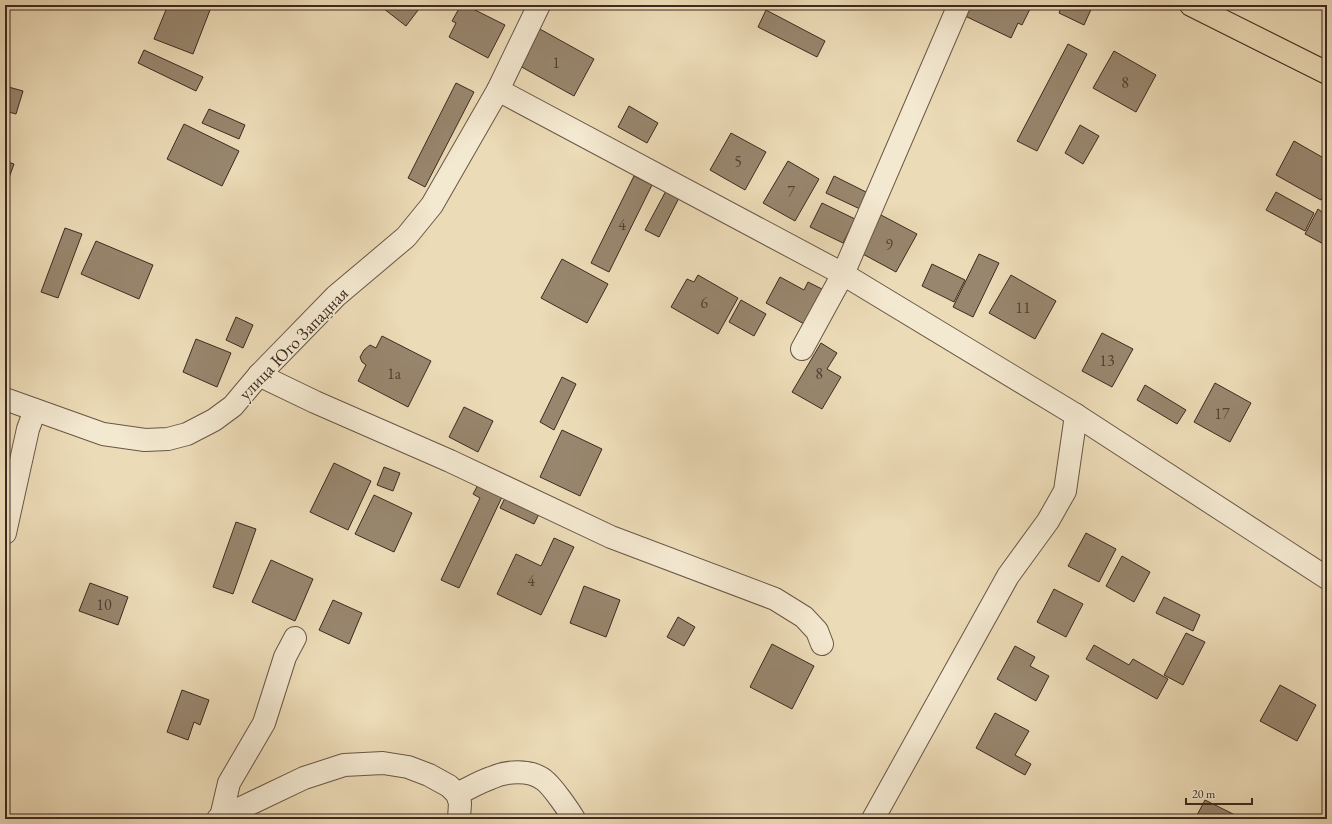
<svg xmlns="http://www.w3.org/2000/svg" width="1332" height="824" font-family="'EB Garamond',serif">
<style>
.building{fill:#98866e;stroke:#3d2a1f}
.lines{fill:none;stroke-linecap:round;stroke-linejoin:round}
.minor-casing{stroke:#695645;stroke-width:24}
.major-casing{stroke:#3d2a1f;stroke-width:24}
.minor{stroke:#f3e8d0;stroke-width:22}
.major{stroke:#ecdbb7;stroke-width:22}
.labels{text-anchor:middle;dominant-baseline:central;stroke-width:3.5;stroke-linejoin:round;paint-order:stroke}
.number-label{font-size:16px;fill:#544133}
.street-label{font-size:18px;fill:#3d2a1f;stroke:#f3e8d0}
</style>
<rect width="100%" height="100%" fill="#ecdbb7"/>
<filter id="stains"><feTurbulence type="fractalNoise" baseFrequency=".005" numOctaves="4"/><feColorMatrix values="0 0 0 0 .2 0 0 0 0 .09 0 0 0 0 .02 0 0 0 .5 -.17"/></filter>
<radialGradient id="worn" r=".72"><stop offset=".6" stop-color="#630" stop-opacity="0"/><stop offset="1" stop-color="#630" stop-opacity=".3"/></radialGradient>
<g class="building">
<polygon points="168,5 197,5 210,10 193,54 154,39"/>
<polygon points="379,5 422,5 406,26"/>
<polygon points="461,5 465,5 505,25 488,58 449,37 456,23 452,21"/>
<polygon points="967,5 1024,5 1023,6 1030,9 1022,25 1018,23 1011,38 963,15"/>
<polygon points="1062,5 1093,5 1084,25 1059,13"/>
<polygon points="766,10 825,41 817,57 758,27"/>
<polygon points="538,28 594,59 574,96 518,65"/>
<polygon points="1068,44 1087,54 1037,151 1017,141"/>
<polygon points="144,50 203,77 196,91 138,63"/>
<polygon points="1114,51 1156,75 1136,112 1093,88"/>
<polygon points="456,83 474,92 425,187 408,178"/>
<polygon points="5,86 23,91 16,114 5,111"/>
<polygon points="629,106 658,123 647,143 618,127"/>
<polygon points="209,109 245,125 239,139 202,123"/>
<polygon points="184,124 239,151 222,186 167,159"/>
<polygon points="1080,125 1099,136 1083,164 1065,153"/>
<polygon points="731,133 766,152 745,190 710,170"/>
<polygon points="1294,141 1327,160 1327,189 1321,200 1276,175"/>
<polygon points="5,161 14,164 6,186 5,185"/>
<polygon points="788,161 819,179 795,221 763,203"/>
<polygon points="634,176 652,185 609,272 591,263"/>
<polygon points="834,176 868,193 860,209 826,193"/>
<polygon points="667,189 680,196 659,237 645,230"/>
<polygon points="1276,192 1314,213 1305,231 1266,210"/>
<polygon points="822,203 855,219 843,243 810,227"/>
<polygon points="1327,203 1327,246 1305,234 1318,209 1322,212"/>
<polygon points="881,215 917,234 896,272 861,253"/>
<polygon points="65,228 82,234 58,298 41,292"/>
<polygon points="96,241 153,265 139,299 81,274"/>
<polygon points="979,254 999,263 973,317 953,307"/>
<polygon points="562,259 608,284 587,323 541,298"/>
<polygon points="932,264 965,280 954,302 922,286"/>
<polygon points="698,275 738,298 718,334 671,307 687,279 694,282"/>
<polygon points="1011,275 1056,301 1035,339 989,313"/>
<polygon points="780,277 804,290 808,282 824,290 806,325 766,303"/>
<polygon points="741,300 766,314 754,336 729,322"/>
<polygon points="236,317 253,325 243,348 226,340"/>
<polygon points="1102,333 1133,349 1112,387 1082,371"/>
<polygon points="382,336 431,361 408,407 358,381 366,365 362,362 360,357 364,350 370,345 376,348"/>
<polygon points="196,339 231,353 217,387 183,372"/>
<polygon points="821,343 837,353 827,369 841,377 822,409 792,392"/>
<polygon points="562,377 576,384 554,430 540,422"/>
<polygon points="1215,383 1251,403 1230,442 1194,422"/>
<polygon points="1145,385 1186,410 1177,424 1137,400"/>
<polygon points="464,407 493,421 478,452 449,437"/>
<polygon points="562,430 602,449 580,496 540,477"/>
<polygon points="334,463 371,481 348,530 310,512"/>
<polygon points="384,467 400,473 393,491 377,485"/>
<polygon points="478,485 502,497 459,588 441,580 480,498 473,494"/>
<polygon points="374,495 412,513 394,552 355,534"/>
<polygon points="505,498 539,514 534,524 500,508"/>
<polygon points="236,522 256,529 233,594 213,587"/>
<polygon points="1086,533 1116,549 1099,582 1068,566"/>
<polygon points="554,538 574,547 541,615 497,594 516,554 541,566"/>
<polygon points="1122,556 1150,572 1134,602 1106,586"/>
<polygon points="271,560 313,579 295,621 252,602"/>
<polygon points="90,583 128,597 118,625 79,611"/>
<polygon points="584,586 620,600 606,637 570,623"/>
<polygon points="1054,589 1083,604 1066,637 1037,622"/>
<polygon points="1164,597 1200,615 1193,631 1156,613"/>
<polygon points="333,600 362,613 349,644 319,630"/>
<polygon points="678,617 695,627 684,646 667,637"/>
<polygon points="1186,633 1205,642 1183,685 1164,675"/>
<polygon points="772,644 814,666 792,709 750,687"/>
<polygon points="1094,645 1129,665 1133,659 1168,679 1157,699 1086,659"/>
<polygon points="1015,646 1035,657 1030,666 1049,676 1036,701 997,679"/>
<polygon points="1280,685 1316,705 1297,741 1260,721"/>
<polygon points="182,690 209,700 200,725 194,722 188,740 167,732"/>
<polygon points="995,713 1029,731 1015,755 1031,764 1025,775 976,748"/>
<polygon points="1205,800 1243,819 1195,819"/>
</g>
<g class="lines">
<defs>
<g id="minor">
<polyline points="498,90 843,274 1076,415 1327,578"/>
<polyline points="802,349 843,274 959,5"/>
<polyline points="259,375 315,402 450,461 611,537 775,599 804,617 817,631 822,644"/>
<polyline points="5,399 103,434 145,440 168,439 187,434 214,420 233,406 259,375 336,296 406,237 432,205 498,90 539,5"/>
<polyline points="5,533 28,429 35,410"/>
<path d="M457 794C468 789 479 782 491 778 506 771 530 769 544 780 552 786 568 809 574 819"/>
<polyline points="221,817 229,783 264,723 285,657 295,638"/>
<polyline points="218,819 304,778 344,765 383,763 408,767 429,775 449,786 457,794 460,803 459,819"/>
<polyline points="873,819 1008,576 1048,521 1065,491 1076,415"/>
</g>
<polyline id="major" points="1191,5 1327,73"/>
</defs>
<use href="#minor" class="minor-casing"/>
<use href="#major" class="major-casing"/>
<use href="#minor" class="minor"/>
<use href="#major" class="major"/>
</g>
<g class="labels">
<g class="number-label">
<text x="556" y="62">1</text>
<text x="1125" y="82">8</text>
<text x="738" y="161">5</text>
<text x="791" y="191">7</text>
<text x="622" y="224">4</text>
<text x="889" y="244">9</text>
<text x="704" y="302">6</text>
<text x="1023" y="307">11</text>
<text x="1107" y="360">13</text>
<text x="394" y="373">1а</text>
<text x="819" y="373">8</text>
<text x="1222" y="413">17</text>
<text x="531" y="580">4</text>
<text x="104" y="604">10</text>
</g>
<g class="street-label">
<text transform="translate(293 343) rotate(-46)">улица Юго Западная</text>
</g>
</g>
<rect width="1332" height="824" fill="none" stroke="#ecdbb7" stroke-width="20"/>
<rect x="6" y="6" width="1320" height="812" fill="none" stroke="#3d2a1f" stroke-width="2"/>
<rect x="10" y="10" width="1312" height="804" fill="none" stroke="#3d2a1f"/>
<path d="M1186 798v6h66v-6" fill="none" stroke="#3d2a1f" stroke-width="2"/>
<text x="1192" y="798" font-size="12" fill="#3d2a1f" stroke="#f3e8d0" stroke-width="3" paint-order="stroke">20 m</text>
<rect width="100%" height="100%" filter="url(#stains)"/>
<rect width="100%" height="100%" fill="url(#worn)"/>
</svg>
